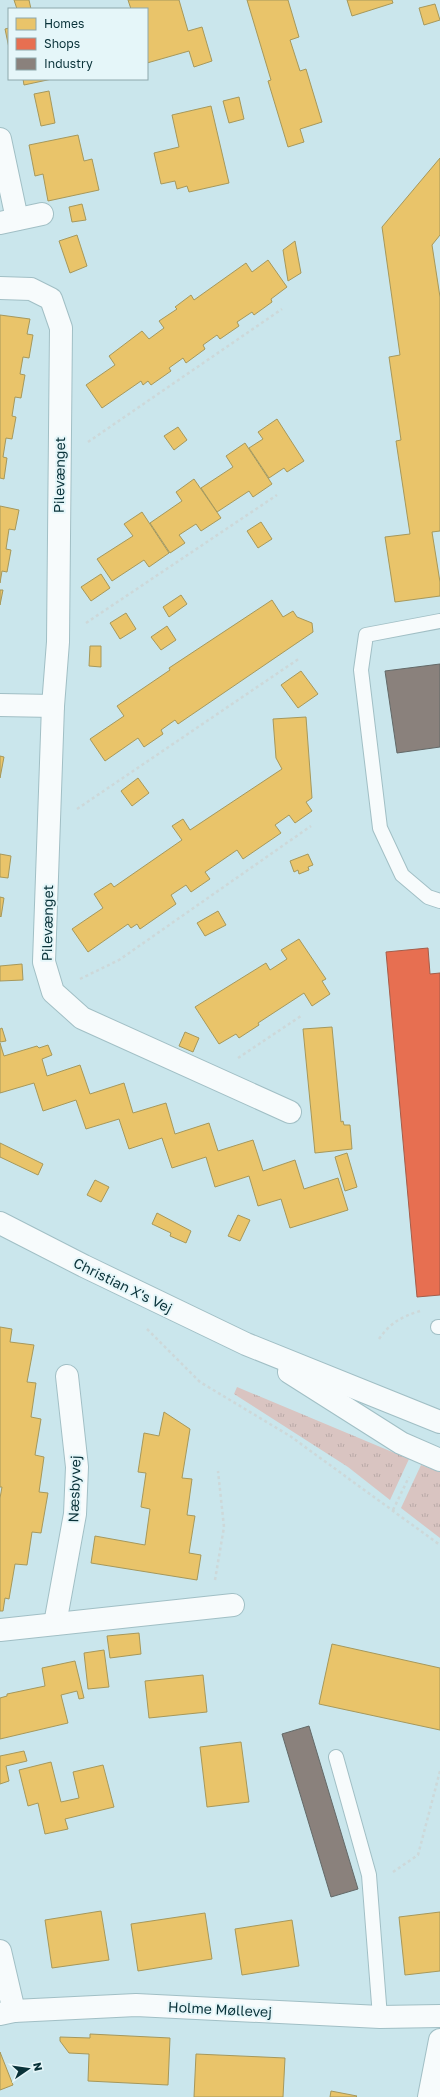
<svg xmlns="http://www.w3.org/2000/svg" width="440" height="2097" font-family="'Golos Text',sans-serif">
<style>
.grass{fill:url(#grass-tufts)}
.homes{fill:#e9c46a;stroke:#a6985b}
.shops{fill:#e76f51;stroke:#a45d4a}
.industry{fill:#8a817c;stroke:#636968}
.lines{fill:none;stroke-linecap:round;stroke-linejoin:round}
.lane-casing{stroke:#a1bfc5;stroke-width:16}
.street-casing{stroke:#a1bfc5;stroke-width:24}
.secondary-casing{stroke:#a1bfc5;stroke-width:24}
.path{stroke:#cdd8d9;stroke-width:2.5;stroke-dasharray:3 3;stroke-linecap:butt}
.lane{stroke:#f7fbfc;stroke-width:14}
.street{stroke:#f7fbfc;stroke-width:22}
.secondary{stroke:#f7fbfc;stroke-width:22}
.labels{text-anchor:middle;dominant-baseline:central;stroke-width:4;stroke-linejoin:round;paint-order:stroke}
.street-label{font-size:14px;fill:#093239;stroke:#e5f6f9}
</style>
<defs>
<pattern id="grass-tufts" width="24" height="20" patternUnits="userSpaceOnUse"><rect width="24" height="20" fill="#d9c4c1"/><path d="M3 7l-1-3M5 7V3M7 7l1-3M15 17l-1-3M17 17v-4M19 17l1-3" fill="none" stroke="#b9a9a7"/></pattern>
</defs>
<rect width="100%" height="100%" fill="#cae6ec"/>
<g class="grass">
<polygon points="237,1387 409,1459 390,1500 348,1467 234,1394"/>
<polygon points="421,1465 440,1472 440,1538 401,1508"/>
</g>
<g class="homes">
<polygon points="14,0 29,0 31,9 17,9"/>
<polygon points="128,0 179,0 188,31 202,27 212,61 194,67 189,51 147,63 147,9 131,9"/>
<polygon points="247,0 288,0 299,37 290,40 300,71 306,69 322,122 300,129 304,142 288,147 268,81 271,80"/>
<polygon points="347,0 392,0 393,3 352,16"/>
<polygon points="435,4 440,20 424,25 419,8"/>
<polygon points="9,28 9,48 5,29"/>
<polygon points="23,79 52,79 24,85"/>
<polygon points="49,91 55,123 41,126 34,94"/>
<polygon points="239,97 244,119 229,123 223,101"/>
<polygon points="211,106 229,183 189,192 187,186 177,189 175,181 161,184 154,153 179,147 172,115"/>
<polygon points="78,135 84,161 92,159 99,190 48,201 43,174 35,176 29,145"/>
<polygon points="440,158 440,235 432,245 440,297 440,531 432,532 440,582 440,596 395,602 385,537 410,534 396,441 401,440 389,357 400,355 382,227"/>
<polygon points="82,204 86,220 72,222 69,207"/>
<polygon points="77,235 87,266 70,273 59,241"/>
<polygon points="295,241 301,273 288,281 283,250"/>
<polygon points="268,260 287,287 271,299 272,302 254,315 252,312 237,322 239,326 220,339 217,335 203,345 205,349 186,363 183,358 169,368 171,371 151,385 148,381 143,385 141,381 102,408 86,385 115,365 109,356 142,331 149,339 164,328 159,321 177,309 175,307 191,295 194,300 246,263 252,272"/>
<polygon points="0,315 30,319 27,334 33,335 29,358 23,357 20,374 25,375 21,398 15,397 12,416 16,417 12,439 6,438 3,457 7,458 4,479 0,478"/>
<polygon points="277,419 304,461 287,472 284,468 269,478 249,448 263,439 258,432"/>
<polygon points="178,427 187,440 174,450 164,436"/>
<polygon points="245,443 272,484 253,497 249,491 217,512 201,488 233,467 226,456"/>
<polygon points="194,479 221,518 201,531 196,524 179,535 185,543 170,553 150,523 182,501 176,492"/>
<polygon points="0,506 19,510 15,530 9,529 6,549 11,550 7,572 2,571 0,583"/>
<polygon points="142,512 169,553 149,567 144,560 112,581 97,559 133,536 124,524"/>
<polygon points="261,522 272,539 258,548 247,531"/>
<polygon points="101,574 110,588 91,601 81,587"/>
<polygon points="0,590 3,590 0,605"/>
<polygon points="181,595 187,604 169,617 163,607"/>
<polygon points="272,600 283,617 293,611 297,617 312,623 313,632 178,724 175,720 161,730 163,734 144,747 138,738 105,761 90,739 124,716 117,706 170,670 169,668"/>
<polygon points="126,613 136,629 120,639 110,623"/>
<polygon points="167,626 176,640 161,650 151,637"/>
<polygon points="90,646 101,646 101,667 89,666"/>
<polygon points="301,671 318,694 298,708 281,685"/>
<polygon points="306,717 312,798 306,802 312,811 295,823 289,815 275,825 281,833 243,859 237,850 205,872 210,879 191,892 186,885 171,895 176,904 140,929 137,924 131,928 128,924 88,952 72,929 103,908 94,894 111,883 114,887 182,840 172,826 183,819 190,830 282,769 276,758 273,719"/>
<polygon points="0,756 4,757 0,778"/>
<polygon points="138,778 149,793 132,806 121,791"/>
<polygon points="0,854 11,856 8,878 0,877"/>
<polygon points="308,854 313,865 308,867 309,870 299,874 298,870 294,872 290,861"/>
<polygon points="0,897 4,898 1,917 0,916"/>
<polygon points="218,911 226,925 205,936 197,923"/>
<polygon points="299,939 326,979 322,981 330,994 312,1006 304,993 258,1023 259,1025 239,1038 236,1034 219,1044 195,1007 266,963 270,970 287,959 281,950"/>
<polygon points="22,964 23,980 0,981 0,966"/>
<polygon points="332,1027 341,1122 343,1121 344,1125 350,1125 352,1149 315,1153 303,1029"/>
<polygon points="2,1028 6,1041 0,1042 0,1029"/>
<polygon points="185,1032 199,1038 193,1052 179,1046"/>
<polygon points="0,1043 4,1056 37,1046 39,1048 48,1045 52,1055 42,1059 47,1076 80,1065 90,1094 124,1083 133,1113 166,1103 175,1134 209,1123 218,1151 253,1140 263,1171 295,1160 304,1189 338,1178 348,1210 290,1228 281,1199 258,1206 249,1176 215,1187 206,1157 172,1168 162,1138 129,1149 119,1119 86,1129 76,1100 43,1111 34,1083 0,1093"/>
<polygon points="0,1143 43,1164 38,1175 0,1157"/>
<polygon points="347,1153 357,1187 345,1191 335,1157"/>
<polygon points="95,1180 109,1187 101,1202 87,1195"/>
<polygon points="157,1213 191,1231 186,1243 170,1236 171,1233 152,1224"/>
<polygon points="238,1215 250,1220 240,1241 228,1236"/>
<polygon points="0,1327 12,1329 10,1342 34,1345 27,1382 36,1383 31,1417 41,1419 35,1455 44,1457 39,1492 48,1493 41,1533 32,1532 27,1565 15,1564 9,1599 5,1598 3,1611 0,1611 0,1498 2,1487 0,1487"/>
<polygon points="164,1412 190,1429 182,1478 192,1479 187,1515 195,1516 189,1553 201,1555 197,1580 91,1563 95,1536 145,1545 150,1509 141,1507 146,1473 138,1472 144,1433 159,1436"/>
<polygon points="139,1633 141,1654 110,1658 107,1636"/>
<polygon points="332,1644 440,1668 440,1730 319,1704"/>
<polygon points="104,1650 109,1687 88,1689 84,1653"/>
<polygon points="75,1661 84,1698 79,1699 77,1691 61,1695 68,1723 0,1739 0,1698 7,1696 7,1694 45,1686 42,1668"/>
<polygon points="203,1675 207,1712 149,1718 145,1681"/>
<polygon points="241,1742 249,1802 207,1807 200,1747"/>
<polygon points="24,1751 27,1761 6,1766 9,1781 0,1784 0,1756"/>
<polygon points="51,1762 61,1802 79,1798 73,1772 103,1765 114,1807 65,1819 68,1829 45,1834 38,1803 28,1806 19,1770"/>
<polygon points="101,1911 109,1960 52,1968 45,1920"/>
<polygon points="440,1912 440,1971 405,1975 399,1917"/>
<polygon points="205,1913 212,1959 138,1971 131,1924"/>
<polygon points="292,1920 299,1966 242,1975 235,1929"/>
<polygon points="90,2034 170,2038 168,2085 88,2081 89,2054 69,2053 60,2041 60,2037 90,2038"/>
<polygon points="0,2052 13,2085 0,2090"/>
<polygon points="196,2054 285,2058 283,2097 194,2097"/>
<polygon points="331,2091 357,2096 356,2097 330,2097"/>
</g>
<polygon class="shops" points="428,948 430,974 440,973 440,1295 417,1297 386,952"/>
<g class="industry">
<polygon points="440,664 440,747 397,753 385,671"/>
<polygon points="309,1726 358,1889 331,1897 282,1734"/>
</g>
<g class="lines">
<defs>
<g id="lane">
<polyline points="440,621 366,635 361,670 380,828 402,875 428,897 440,901"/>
<polyline points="438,1327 440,1327"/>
<polyline points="336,1757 369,1875 380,2017"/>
</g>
<g id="street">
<polyline points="0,139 17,219"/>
<polyline points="0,223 42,214"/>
<polyline points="0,288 31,289 51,299 61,328 58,642 53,706 44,962 53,992 82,1018 290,1112"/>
<polyline points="0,705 53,706"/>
<polyline points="55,1624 75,1514 77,1467 67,1376"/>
<polyline points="0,1630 233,1605"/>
<polyline points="0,1951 14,2011"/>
<polyline points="0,2014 14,2011 136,2005 380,2017 440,2016"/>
<polyline points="429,2097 440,2040"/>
</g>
<g id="secondary">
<polyline points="0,1223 84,1266 246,1344 440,1422"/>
<polyline points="289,1372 401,1443 440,1460"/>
</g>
</defs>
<use href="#lane" class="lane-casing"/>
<use href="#street" class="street-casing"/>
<use href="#secondary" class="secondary-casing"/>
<g class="path">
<polyline points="88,442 282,309"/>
<polyline points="86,623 277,495"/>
<polyline points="77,809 300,658"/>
<polyline points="80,979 119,960 311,826"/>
<polyline points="238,1058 301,1016"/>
<polyline points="147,1329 200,1382 290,1436 440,1545"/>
<path d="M379 1339C390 1323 401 1317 420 1311"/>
<polyline points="393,1510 409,1477"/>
<polyline points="215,1580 224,1527 218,1471"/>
<polyline points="393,1872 418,1855 440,1771"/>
</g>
<use href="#lane" class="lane"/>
<use href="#street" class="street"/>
<use href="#secondary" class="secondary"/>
</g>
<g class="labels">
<g class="street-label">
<text transform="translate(59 475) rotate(-89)">Pilevænget</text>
<text transform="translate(47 923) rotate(-89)">Pilevænget</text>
<text transform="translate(123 1285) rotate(26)">Christian X's Vej</text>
<text transform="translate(74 1489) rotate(-88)">Næsbyvej</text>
<text transform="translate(220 2009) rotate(3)">Holme Møllevej</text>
</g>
</g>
<rect x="8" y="8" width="140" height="72" fill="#e5f6f9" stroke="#8da8ac"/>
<rect x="16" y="18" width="20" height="12" fill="#e9c46a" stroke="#8da8ac"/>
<text x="44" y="28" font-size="12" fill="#093239">Homes</text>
<rect x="16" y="38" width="20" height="12" fill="#e76f51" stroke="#8da8ac"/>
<text x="44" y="48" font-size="12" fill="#093239">Shops</text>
<rect x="16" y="58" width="20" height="12" fill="#8a817c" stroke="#8da8ac"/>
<text x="44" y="68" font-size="12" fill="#093239">Industry</text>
<g transform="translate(28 2069) rotate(77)" stroke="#e5f6f9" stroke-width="3" paint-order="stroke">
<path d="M0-3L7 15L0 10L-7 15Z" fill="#093239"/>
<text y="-6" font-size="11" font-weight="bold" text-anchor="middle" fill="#093239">N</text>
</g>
</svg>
